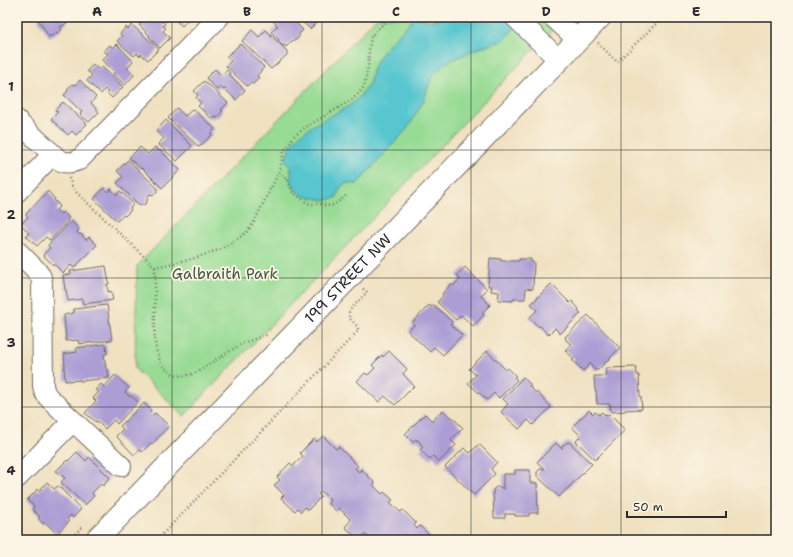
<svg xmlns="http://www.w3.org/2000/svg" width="793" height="557" font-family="'Shantell Sans',sans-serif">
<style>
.green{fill:#97db94;stroke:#618360}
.water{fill:#59c6cf;stroke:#42787d}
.building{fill:#ac9ed5}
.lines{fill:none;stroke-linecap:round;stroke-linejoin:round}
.minor-casing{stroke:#706b60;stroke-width:22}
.major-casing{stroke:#706b60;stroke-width:24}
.path{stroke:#706b60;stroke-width:2.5;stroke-dasharray:1 3;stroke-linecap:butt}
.minor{stroke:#fff;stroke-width:20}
.major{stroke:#fff;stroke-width:22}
.grid{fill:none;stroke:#2b2b2b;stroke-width:1;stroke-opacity:0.55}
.labels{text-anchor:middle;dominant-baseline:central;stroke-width:3.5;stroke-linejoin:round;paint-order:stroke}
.park-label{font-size:15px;fill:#465745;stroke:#fcf5e5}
.street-label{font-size:15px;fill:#2b2b2b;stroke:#fcf5e5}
.neatline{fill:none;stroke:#2b2b2b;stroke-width:1.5}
.grid-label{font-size:13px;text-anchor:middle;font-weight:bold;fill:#2b2b2b}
</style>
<rect width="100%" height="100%" fill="#fcf5e5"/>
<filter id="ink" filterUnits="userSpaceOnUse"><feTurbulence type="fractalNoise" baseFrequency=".025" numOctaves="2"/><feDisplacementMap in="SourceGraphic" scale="8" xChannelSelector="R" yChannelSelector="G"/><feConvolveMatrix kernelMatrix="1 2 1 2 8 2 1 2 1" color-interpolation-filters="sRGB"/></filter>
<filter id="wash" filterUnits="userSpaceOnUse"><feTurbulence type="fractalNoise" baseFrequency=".012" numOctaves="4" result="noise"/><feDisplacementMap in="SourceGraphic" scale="16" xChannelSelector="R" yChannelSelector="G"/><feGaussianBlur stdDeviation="0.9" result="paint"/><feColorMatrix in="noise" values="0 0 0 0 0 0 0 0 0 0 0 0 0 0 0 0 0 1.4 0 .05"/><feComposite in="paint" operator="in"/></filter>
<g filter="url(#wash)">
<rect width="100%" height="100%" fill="#f0e1c1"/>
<g class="green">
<polygon points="377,17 416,17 392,41 381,55 373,68 369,84 354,103 299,137 293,143 287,153 292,175 341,186 348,183 357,184 384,154 423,102 431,78 446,63 476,49 502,41 525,17 564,17 517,67 184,416 135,369 137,266"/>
<polygon points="416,17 447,17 430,21"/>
</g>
<path class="water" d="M416 17 430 21 447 17H525L502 41 476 49 446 63 431 78 423 102 407 129 357 184 348 183 341 186 336 198 325 200 303 196 295 189 290 179C293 172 291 167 286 161 289 129 331 119 353 103 356 101 367 88 369 84 372 79 371 72 374 66 384 47 400 32 416 17Z"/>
<g id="blocks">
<g class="building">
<polygon points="41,17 63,17 67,23 60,27 62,30 49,37 38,19"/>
<polygon points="144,17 158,17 165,24 163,26 166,28 163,31 170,38 160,48 149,37 150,36 139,25 144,20 142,18"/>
<polygon points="161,17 171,17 166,22"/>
<polygon points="172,17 190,17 182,26"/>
<polygon points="276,17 290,17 303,30 299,34 299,37 296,40 293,40 286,47 284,45 283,46 278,42 279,40 271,32 277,26 277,27 278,26 273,21"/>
<polygon points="297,17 320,17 316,21 317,22 310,29"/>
<polygon points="132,25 159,49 148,60 141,54 139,56 137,53 134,56 117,41 122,36 120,34 126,27 128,29"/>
<polygon points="252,30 259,37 266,30 287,51 287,55 271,69 242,41"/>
<polygon points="117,44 133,61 127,68 134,75 125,85 113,74 115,72 102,60 108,54 104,51 110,45 113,48"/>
<polygon points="240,44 264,67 257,76 259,78 253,84 251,82 247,86 226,66 231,61 226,57 231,52 232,52"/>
<polygon points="93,64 98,69 101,66 123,87 112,98 107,93 108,92 105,89 101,94 87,81 92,75 87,71"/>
<polygon points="215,69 221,75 227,70 230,73 229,74 245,90 236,100 225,89 223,90 220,86 217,90 206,78"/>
<polygon points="80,80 94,95 96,97 91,103 99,112 89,122 80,114 82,112 64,95 68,91 67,90 72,84 75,85"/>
<polygon points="204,81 208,85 209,85 228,103 221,110 223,111 217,118 215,116 212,119 198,106 201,103 196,98 198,95 194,91"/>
<polygon points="63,102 87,124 76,135 72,131 68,135 51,119 58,112 55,110"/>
<polygon points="177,108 185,116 193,109 214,128 215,129 211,133 212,135 199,147 168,118"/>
<polygon points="166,120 192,146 177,161 158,144 164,138 156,131"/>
<polygon points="140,147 148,154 155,147 159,151 160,150 180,170 162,188 142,168 141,169 129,158"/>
<polygon points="128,160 157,188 157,191 156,193 153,195 150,194 147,197 147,202 144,205 141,205 138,204 117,183 123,177 117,171"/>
<polygon points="104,188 108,192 111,189 117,195 120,191 134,204 130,208 131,210 125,216 124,215 117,221 94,199"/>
<polygon points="48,191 55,199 54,200 60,206 56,210 61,214 63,212 69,218 67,220 68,221 50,240 46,237 37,246 26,236 29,233 21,224 28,217 26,214"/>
<polygon points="71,221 79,229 77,232 80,235 81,234 86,240 89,237 97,245 74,268 71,265 63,273 54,264 53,265 43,255 50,248 48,245"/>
<polygon points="490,258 501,259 501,261 519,261 519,259 531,259 531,262 534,262 533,289 526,288 525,299 513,299 513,301 498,300 499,292 491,291 492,286 488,286"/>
<polygon points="106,266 109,284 107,284 108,292 111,291 113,300 83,304 82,299 68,301 66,290 65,290 63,275 71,274 70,271"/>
<polygon points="465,267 487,289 481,296 490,305 482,313 484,315 473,326 461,315 456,320 437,302 443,296 442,294 451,284 453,286 460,279 457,275"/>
<polygon points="551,284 570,303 572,301 579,309 578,311 581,313 560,334 555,328 548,335 540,326 539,327 529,318 537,310 531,304"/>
<polygon points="107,305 112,340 79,344 78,340 66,341 64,315 74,313 74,309"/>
<polygon points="429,305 431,307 434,305 452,322 450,324 462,335 443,355 434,347 430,352 408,331 414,325 412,323"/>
<polygon points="588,315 620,348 598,370 595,370 591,366 591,363 583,371 572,360 574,359 565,350 572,344 570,344 566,340 565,337"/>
<polygon points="105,344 106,345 107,354 104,354 106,369 108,369 109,378 80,381 80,380 65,381 64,367 65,367 64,354 77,352 76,348"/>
<polygon points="389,351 407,369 403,374 414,386 395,405 385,396 379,402 357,381 365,373 368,375 375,368 372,365 382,355 383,357"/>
<polygon points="487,351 506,370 508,368 516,376 514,377 517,380 499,398 494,393 487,400 468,383 476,375 469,369"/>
<polygon points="636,367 637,375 639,375 640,397 641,397 642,409 625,410 625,411 611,412 610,404 597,404 596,391 595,391 594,376 607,376 606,368"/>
<polygon points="115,375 129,388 125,392 130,397 131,396 138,402 117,424 114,420 105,429 97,421 96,422 85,413 96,401 93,398 99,392 95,390 101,384 104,387"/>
<polygon points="523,377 531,385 529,386 536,393 537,392 551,407 533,425 528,420 519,429 501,412 508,404 503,399"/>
<polygon points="144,403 151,410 150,412 153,415 155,413 169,426 152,444 151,443 142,452 140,450 134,455 116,436 123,429 120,426"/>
<polygon points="443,410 451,418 452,417 463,428 451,440 456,445 439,462 433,456 430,459 420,450 423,447 418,440 417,441 416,439 413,442 405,434 425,414 432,421"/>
<polygon points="589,410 593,414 595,412 599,415 602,412 606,416 609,414 625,430 595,460 576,441 581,436 572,427"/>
<polygon points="323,436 336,449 339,447 358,466 355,468 359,472 361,469 375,483 373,485 382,494 384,492 393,500 390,502 400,512 403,510 416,523 414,525 417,529 420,526 434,540 372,540 365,534 359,540 345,527 351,520 339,508 336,511 328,503 330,500 321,491 318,494 321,497 308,510 305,507 301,512 298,508 295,511 281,498 284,495 274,485 280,480 277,477 290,463 293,466 303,456 300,453 314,439 317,442"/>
<polygon points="569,442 592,464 559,497 537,476 537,472 540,469 545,469 537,462 556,443 562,449 562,446 566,443"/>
<polygon points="479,444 497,462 491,469 495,474 474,495 445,467 464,448 470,453"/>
<polygon points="77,452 86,461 89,457 110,478 103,486 101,484 92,493 94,496 85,505 61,482 65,478 56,471 67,460 68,461"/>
<polygon points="515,470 530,470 530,483 537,483 538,513 529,513 529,516 515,516 515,514 505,514 505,518 494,518 493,490 496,487 500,487 503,489 503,474 515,474"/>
<polygon points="47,482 54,489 58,486 81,509 73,518 71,515 67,519 69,521 57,534 45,522 43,524 38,518 40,517 32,509 34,506 27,500 38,489 39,491"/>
</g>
</g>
</g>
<g filter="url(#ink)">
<use href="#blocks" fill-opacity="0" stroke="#706b60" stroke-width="1"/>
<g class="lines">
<defs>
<g id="minor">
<polyline points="515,17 559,60"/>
<polyline points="553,17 578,40"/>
<path d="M17 120 20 124 58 159C65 164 71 163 79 160L219 17"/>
<polyline points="17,192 52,155"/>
<polyline points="17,251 36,270 41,277 42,284 43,386 45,393 49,398 73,421"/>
<polyline points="17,478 73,421 121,466"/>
</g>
<g id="major">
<path id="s1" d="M96 540 600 17"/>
</g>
</defs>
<use href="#minor" class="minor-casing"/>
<use href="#major" class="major-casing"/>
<g class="path">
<polyline points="598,43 617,62 663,17"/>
<polyline points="279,172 288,181 293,192 307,203 313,204 321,204 327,206 334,205 347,195"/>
<polyline points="69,178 72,186 76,192 155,267 192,259 221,249 239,238 248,231 254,222 279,172 284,151 294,136 306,127 353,99 358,94 364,87 368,67 369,50 371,36 390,17"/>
<path d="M155 267C155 281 155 296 155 310 155 321 154 331 155 341 157 364 170 383 195 373L243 343 269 334"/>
<polyline points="70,540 83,526"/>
<polyline points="157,540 358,331 358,327 349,318 349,311 367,292 362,288"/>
</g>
<use href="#minor" class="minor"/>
<use href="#major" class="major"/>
</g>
</g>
<path class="grid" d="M172 17V540M322 17V540M471 17V540M621 17V540M17 150H776M17 278H776M17 407H776"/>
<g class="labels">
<g class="park-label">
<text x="225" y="274">Galbraith Park</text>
</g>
<g class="street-label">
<text stroke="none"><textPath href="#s1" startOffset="363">199 STREET NW</textPath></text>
</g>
</g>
<rect width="793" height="557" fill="none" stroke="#fcf5e5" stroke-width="44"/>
<path d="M627 511v6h99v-6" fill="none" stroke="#2b2b2b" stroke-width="2"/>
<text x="633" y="511" font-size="12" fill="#2b2b2b" stroke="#fcf5e5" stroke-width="3" paint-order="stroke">50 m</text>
<rect x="22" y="22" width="749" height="513" class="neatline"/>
<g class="grid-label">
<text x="97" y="16">A</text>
<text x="247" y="16">B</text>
<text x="396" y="16">C</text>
<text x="546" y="16">D</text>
<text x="696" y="16">E</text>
<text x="11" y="91">1</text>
<text x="11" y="219">2</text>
<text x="11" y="347">3</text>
<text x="11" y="475">4</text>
</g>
</svg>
